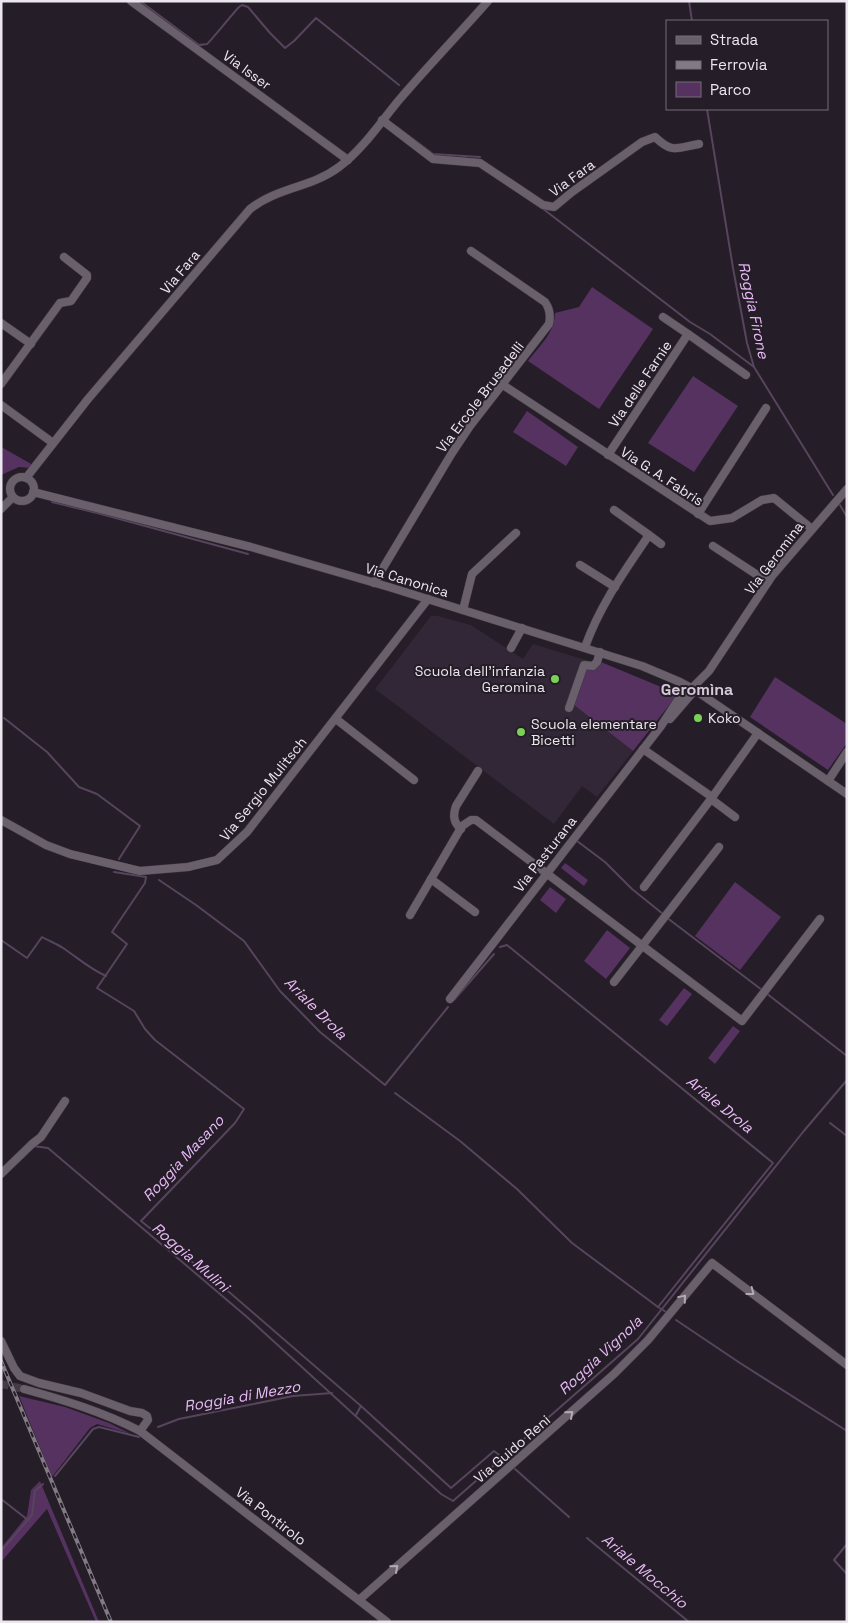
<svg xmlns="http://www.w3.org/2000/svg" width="848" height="1623" font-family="'Space Grotesk',sans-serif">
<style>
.built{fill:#322736}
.green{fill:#553260}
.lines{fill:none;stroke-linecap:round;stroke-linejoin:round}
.stream{stroke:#56455c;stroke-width:2}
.minor-tunnel{stroke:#433b45;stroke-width:8;stroke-dasharray:8 4;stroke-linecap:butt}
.minor-casing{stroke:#3f3841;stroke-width:9}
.minor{stroke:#69606c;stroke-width:8}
.rail-casing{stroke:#827b84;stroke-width:4}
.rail{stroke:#251d27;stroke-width:2;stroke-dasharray:5.5;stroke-linecap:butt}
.oneway{stroke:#b1aab4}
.poi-dot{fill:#7ad157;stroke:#251d27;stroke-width:2}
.labels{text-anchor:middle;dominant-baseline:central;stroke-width:4;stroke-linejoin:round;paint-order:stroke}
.street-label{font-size:14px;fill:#ece7ee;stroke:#251d27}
.poi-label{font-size:14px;fill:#ece7ee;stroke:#251d27;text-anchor:start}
.water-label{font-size:15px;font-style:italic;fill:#e8bbf7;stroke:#251d27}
.quarter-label{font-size:16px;font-weight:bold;fill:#d4cad7;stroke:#251d27}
</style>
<rect width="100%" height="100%" fill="#251d27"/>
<polygon class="built" points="431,616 438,616 471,625 523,659 533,644 589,661 574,705 633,751 597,797 582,786 554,824 375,689"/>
<g class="green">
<path d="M592 287 653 329 599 409 528 361C540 345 554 334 555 313L579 307Z"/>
<polygon points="693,376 738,406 694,472 648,443"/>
<polygon points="527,411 578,447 566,466 513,432"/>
<polygon points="1,448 3,448 33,465 30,468 19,467 1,475"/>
<polygon points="601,662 678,694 633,751 574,705 586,668 595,669"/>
<polygon points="775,677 847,724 847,743 828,770 750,717"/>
<polygon points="565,863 588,880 584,886 561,868"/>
<polygon points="735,882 781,917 740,970 695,936"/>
<polygon points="550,887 566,899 556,913 540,900"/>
<polygon points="607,930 630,948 606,979 584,961"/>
<polygon points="684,988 692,994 667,1026 659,1020"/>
<polygon points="733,1026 740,1031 715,1064 708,1058"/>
<polygon points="19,1396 65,1407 109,1423 131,1434 97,1424 90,1428 52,1477"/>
<polygon points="40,1481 99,1622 96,1622 47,1509 1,1562 1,1548 27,1516 31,1490"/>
</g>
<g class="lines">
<g class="stream">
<path d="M140 1 199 45C200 45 206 44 207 44 210 42 234 12 239 7L242 5 248 7 270 33 285 48 294 41 316 18 399 85"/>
<polyline points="689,1 692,21"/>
<polyline points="707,109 733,268 747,343 754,367 833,495"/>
<polyline points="397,127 433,154 480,157"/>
<polyline points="542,208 690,322 710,334 754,367"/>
<polyline points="52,502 101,514 248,554"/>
<polyline points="840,505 847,517"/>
<polyline points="4,718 47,752 79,787 97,794 140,826 119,859"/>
<polyline points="577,841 605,862 632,889 663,914"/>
<polyline points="114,872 146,877 145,883 112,932 127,944 97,988 134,1011 145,1029 155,1040 244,1109 235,1123 141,1221 221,1285 361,1406 356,1415"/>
<polyline points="159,880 196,905 244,941 280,991 320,1032 385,1085 448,1007"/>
<polyline points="666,917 762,990"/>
<path d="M1 940 27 958 42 937C49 941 57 944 63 948 78 958 90 969 106 976"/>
<polyline points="500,947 507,945 773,1163 658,1307 666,1312"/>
<polyline points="766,993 847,1056"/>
<polyline points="454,1000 494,954"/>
<polyline points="395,1093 460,1141 517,1189 572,1243 658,1307"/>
<polyline points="830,1123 847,1136"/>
<polyline points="33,1146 48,1148 247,1317 441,1494 453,1501 638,1339 803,1132 847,1080"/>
<polyline points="676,1320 740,1363 847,1431"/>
<polyline points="361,1406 451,1488 494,1451 503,1458"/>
<polyline points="158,1427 179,1419 293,1396 332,1393"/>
<polyline points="515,1469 569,1517"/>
<polyline points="55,1476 93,1429 99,1427 139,1437"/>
<polyline points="1,1499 28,1520"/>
<polyline points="587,1538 689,1622"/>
<polyline points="847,1544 834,1560 847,1574"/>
<polyline points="1,1551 32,1515 35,1491 43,1484"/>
</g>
<polyline class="minor-tunnel" points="1,1384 24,1389"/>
<defs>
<g id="minor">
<polyline points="131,1 348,160"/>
<path d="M382 120 433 159 480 163 543 205 554 207 572 192 642 142 655 137C673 154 676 148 699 144"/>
<polyline points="663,317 688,334"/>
<polyline points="1,323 31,344"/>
<polyline points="1,384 60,303 71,301 87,278 87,275 64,257"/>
<polyline points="503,385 710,521 732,518 762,500 774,498 812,529"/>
<polyline points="1,405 53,443"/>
<polyline points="608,455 688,334 746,375"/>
<circle cx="22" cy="489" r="12"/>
<path d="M26 478 88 399 250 209C278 187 311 188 339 167 363 149 380 123 399 100 428 66 459 34 488 1"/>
<polyline points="33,492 251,547 389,587 642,666 680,682 695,690 847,794"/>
<polyline points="1,509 13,497"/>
<polyline points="614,510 649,535"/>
<polyline points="698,514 766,408"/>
<polyline points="713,546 768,582"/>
<polyline points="580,565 615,587"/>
<path d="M374 583 452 453 470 426 549 324C551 315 550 309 545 302L471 251"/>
<polyline points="463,610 472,574 516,533"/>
<path d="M585 647C600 605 624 572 649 535L661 544"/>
<polyline points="511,648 522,628"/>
<polyline points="692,688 709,671 772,576 847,489"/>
<polyline points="569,708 584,665 593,666 597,662 600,652"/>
<polyline points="336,719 414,780"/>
<polyline points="670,719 695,690"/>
<polyline points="643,749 712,797"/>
<polyline points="828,781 847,752"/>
<polyline points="711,799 735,817"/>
<polyline points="1,820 46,845 70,854 140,871 188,867 217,860 247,832 428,599"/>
<path d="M461 829C453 822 453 815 456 806L478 771"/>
<polyline points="431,879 475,912"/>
<polyline points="644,887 711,799 758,733"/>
<polyline points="410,915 462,826 471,820 476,820 742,1021 820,919"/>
<polyline points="614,982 719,847"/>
<polyline points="450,999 661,726 687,686"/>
<polyline points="1,1174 32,1144 41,1137 65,1101"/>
<polyline points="1,1341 14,1368 20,1376 39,1383 81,1393 130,1411 142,1413 147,1416 148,1420 140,1431"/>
<path d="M24 1389C64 1400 103 1412 140 1431L387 1622"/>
<polyline points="359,1600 614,1374 648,1340 712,1263 847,1365"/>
</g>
</defs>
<use href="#minor" class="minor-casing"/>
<use href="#minor" class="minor"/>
<defs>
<polyline id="rail" points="1,1361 111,1622"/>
</defs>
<use href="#rail" class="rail-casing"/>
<use href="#rail" class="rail"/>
</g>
<defs><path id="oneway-chevron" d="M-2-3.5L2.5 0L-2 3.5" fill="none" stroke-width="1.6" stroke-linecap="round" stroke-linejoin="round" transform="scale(1.25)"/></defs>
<g class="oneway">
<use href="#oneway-chevron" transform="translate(751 1292) rotate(37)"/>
<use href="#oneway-chevron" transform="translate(683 1298) rotate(-50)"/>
<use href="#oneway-chevron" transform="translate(570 1414) rotate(-41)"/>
<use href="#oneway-chevron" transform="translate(395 1568) rotate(-41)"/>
</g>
<g class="poi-dot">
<circle cx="555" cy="679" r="5"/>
<circle cx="698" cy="718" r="5"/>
<circle cx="521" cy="732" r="5"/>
</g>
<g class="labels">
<g class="street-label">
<text transform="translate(247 70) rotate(36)">Via Isser</text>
<text transform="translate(572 178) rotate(-36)">Via Fara</text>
<text transform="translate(180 272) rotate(-50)">Via Fara</text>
<text transform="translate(640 384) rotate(-56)">Via delle Farnie</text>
<text transform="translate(480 397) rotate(-53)">Via Ercole Brusadelli</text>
<text transform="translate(662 476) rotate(33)">Via G. A. Fabris</text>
<text transform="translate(774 558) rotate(-53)">Via Geromina</text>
<text transform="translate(407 580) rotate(17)">Via Canonica</text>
<text transform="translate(263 789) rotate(-51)">Via Sergio Mulitsch</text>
<text transform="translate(545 854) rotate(-52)">Via Pasturana</text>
<text transform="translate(512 1449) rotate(-41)">Via Guido Reni</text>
<text transform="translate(271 1516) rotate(38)">Via Pontirolo</text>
</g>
<g class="poi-label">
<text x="545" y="671" text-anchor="end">Scuola dell'infanzia<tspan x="545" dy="16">Geromina</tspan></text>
<text x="708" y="718">Koko</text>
<text x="531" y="724">Scuola elementare<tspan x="531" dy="16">Bicetti</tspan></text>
</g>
<g class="water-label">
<text transform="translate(754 310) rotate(78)">Roggia Firone</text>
<text transform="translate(316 1008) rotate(45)">Ariale Drola</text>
<text transform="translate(720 1104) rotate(39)">Ariale Drola</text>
<text transform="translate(183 1158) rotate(-47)">Roggia Masano</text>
<text transform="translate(191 1257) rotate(41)">Roggia Mulini</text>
<text transform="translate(600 1355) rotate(-43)">Roggia Vignola</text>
<text transform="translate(242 1396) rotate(-10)">Roggia di Mezzo</text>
<text transform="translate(645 1571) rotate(40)">Ariale Mocchio</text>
</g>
<g class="quarter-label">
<text x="697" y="689">Geromìna</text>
</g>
</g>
<rect width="848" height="1623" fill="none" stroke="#ece7ee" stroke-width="5"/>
<rect x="666" y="20" width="162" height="90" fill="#251d27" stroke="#756e77"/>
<rect x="676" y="36" width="25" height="8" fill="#69606c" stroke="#756e77"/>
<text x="710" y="45" font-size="15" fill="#ece7ee">Strada</text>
<rect x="676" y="61" width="25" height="8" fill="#827b84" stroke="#756e77"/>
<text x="710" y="70" font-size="15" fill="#ece7ee">Ferrovia</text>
<rect x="676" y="82" width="25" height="15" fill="#553260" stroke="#756e77"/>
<text x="710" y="95" font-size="15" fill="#ece7ee">Parco</text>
</svg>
